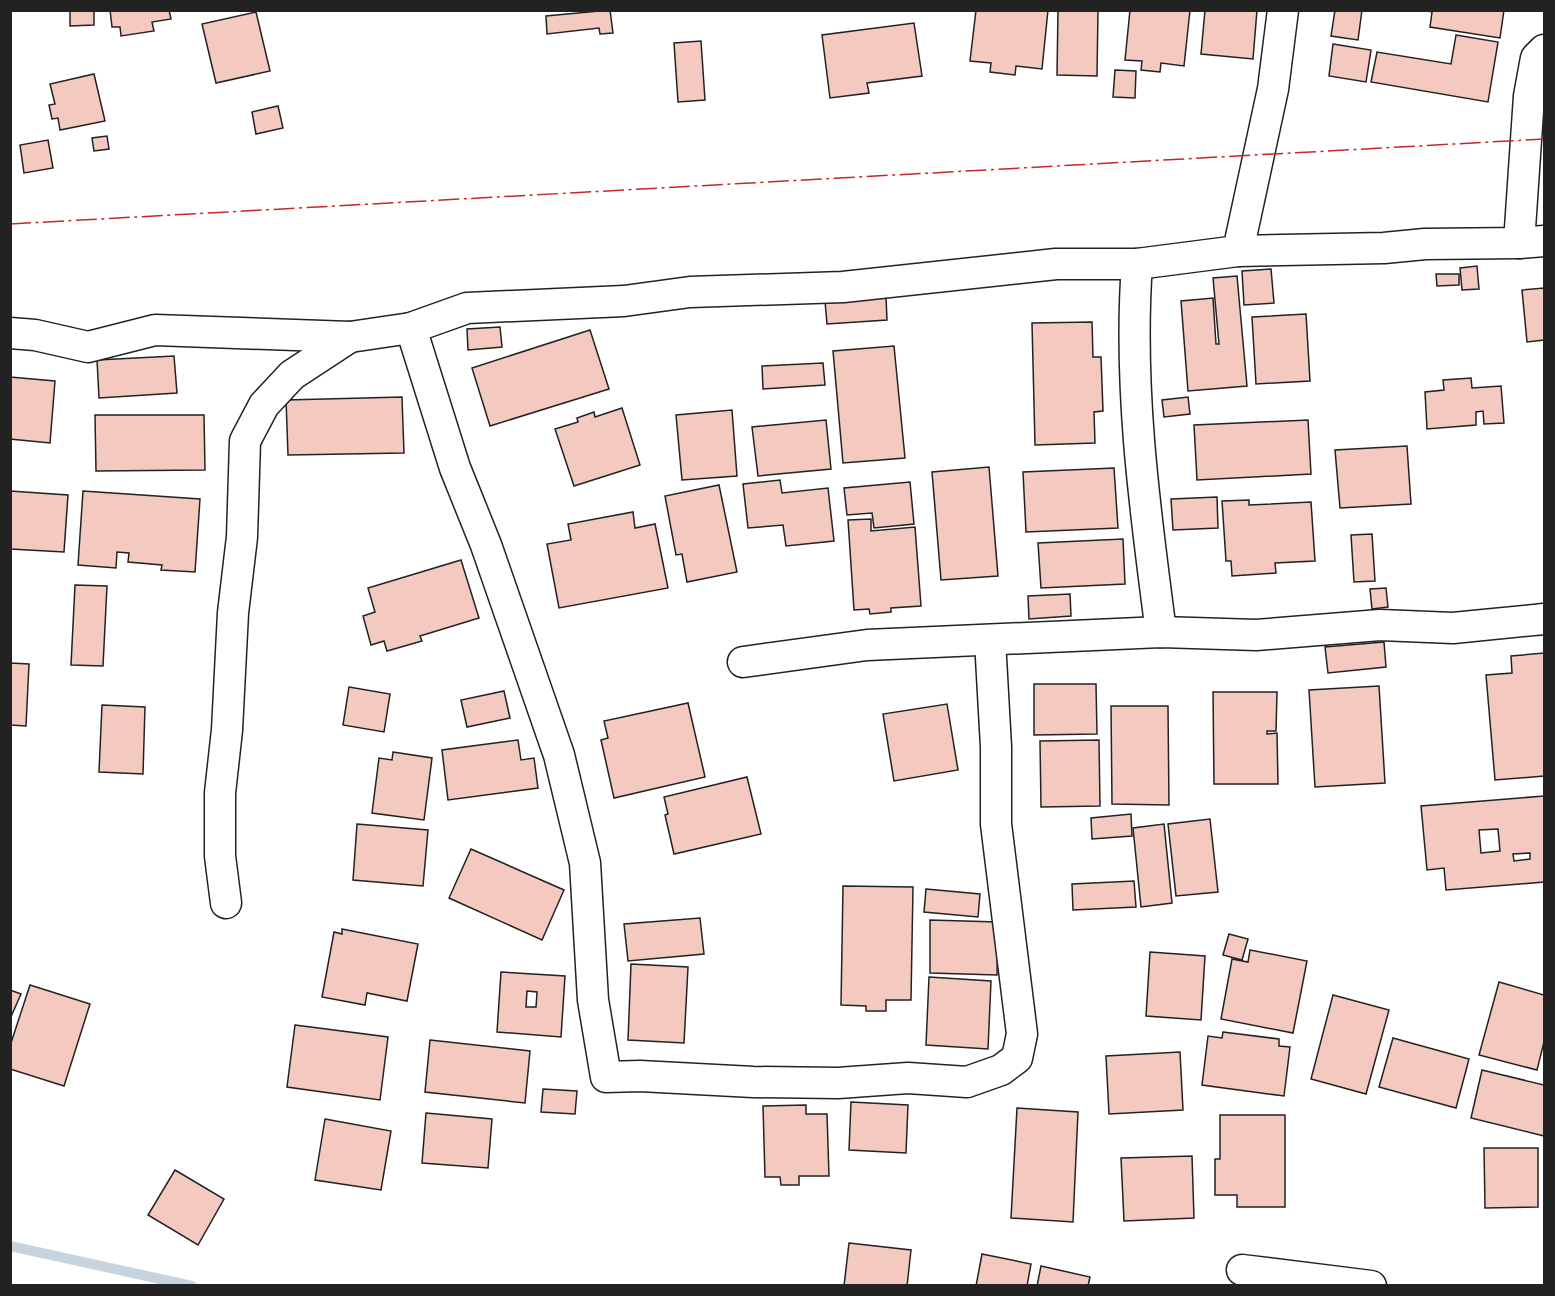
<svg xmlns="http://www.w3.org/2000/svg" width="1555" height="1296" font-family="Quicksand,sans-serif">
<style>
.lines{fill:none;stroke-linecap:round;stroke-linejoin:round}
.stream{stroke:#c7d3dd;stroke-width:10}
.building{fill:#f3c9c0;stroke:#222;stroke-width:1.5;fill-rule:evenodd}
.minor-casing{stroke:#222;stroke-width:33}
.minor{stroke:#fff;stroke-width:30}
.power{stroke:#c62828;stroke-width:1.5;stroke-dasharray:21 4.5 3 4.5;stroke-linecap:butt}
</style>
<rect width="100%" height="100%" fill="#fff"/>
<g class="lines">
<polyline class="stream" points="10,1246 192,1286"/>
</g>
<g class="building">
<polygon points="70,10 94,10 94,25 70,26"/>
<polygon points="110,10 169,10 171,19 152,22 154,31 121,36 120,27 112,27"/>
<polygon points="610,10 613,33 600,34 599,28 547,34 546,16"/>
<polygon points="976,10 1048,10 1042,69 1016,66 1015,75 990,72 991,63 970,61"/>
<polygon points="1058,10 1098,10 1097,76 1057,75"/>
<polygon points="1130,10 1190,10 1184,66 1161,63 1160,72 1141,70 1142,61 1125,60"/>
<polygon points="1205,10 1257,10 1253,59 1201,54"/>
<polygon points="1335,10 1362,10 1358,40 1331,36"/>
<polygon points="1424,10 1504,10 1500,38 1430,27 1432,12"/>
<polygon points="256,12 270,71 216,83 202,24"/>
<polygon points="914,23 922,76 867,83 869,93 830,98 822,35"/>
<polygon points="1456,35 1498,42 1488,102 1371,82 1377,52 1451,64"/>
<polygon points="701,41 705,100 678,102 674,43"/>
<polygon points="1333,44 1371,50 1366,82 1329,76"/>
<polygon points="1115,70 1136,71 1135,98 1113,97"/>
<polygon points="94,74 105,121 60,130 58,118 52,119 49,105 55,104 50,84"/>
<polygon points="278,106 283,128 256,134 252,112"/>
<polygon points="107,136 109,149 94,151 92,138"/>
<polygon points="48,140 53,168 24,173 20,145"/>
<polygon points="1477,266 1479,289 1462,290 1460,268"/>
<polygon points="1271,269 1274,303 1244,305 1242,271"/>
<polygon points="1436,274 1459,274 1459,285 1437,286"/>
<polygon points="1237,276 1247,386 1188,391 1181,301 1213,298 1216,344 1219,344 1213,278"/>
<polygon points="1544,288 1544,340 1527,342 1522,290"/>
<polygon points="886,297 887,320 827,324 825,301"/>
<polygon points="1306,314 1310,381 1256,384 1252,317"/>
<polygon points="1092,322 1093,357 1101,357 1103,411 1094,412 1095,443 1035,445 1032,323"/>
<polygon points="500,327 502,347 468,350 467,329"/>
<polygon points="590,330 609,389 490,426 472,368"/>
<polygon points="894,346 905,458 843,463 833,351"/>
<polygon points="174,356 177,393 99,398 97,360"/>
<polygon points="823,363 825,385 763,389 762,366"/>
<polygon points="10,377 55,381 50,443 10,439"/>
<polygon points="1471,378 1472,388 1501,386 1504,423 1484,424 1483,411 1476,412 1476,425 1427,429 1425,392 1444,390 1443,380"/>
<polygon points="402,397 404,453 288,455 286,400"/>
<polygon points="1188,397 1190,414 1164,417 1162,400"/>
<polygon points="622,408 640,465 574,486 555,429 578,422 577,418 594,412 595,417"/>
<polygon points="732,410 737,476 682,480 676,415"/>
<polygon points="95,415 204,415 205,470 96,471"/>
<polygon points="826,420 831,469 758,476 752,427"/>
<polygon points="1308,420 1311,474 1197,480 1194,425"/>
<polygon points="1407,446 1411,504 1340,508 1335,450"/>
<polygon points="989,467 998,576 941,580 932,472"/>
<polygon points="1114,468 1118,528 1026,532 1023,472"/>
<polygon points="780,480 782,493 828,488 834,541 786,546 783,525 748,528 743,484"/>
<polygon points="910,482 914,524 874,528 872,513 847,515 844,488"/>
<polygon points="719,485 737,572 687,582 682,554 676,555 665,496"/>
<polygon points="10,491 68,495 64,552 10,549"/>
<polygon points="83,491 200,499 195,572 161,570 162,565 128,562 129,553 117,552 116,568 78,565"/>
<polygon points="1217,497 1218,528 1173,530 1171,499"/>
<polygon points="1249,500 1249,505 1311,502 1315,561 1275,563 1276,573 1232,576 1231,561 1226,561 1222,501"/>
<polygon points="633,512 635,528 655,524 668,588 559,608 547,544 571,540 568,524"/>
<polygon points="871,519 871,531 915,527 921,606 891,608 891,612 870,614 869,609 854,610 848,520"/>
<polygon points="1372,534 1375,581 1354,582 1351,535"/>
<polygon points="1123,539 1125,584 1041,588 1038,543"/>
<polygon points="461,560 479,618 420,636 422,641 387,651 384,641 371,645 363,616 375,612 368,588"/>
<polygon points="75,585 107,586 103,666 71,665"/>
<polygon points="1386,588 1388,607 1372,609 1370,589"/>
<polygon points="1070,594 1071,616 1029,619 1028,596"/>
<polygon points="1384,642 1386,667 1328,673 1325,647"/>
<polygon points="1544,653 1544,776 1495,780 1486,675 1512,673 1511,656"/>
<polygon points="10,663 29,664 26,726 10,725"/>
<polygon points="1034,684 1096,684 1097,734 1034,735"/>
<polygon points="1379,686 1385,783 1315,787 1309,690"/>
<polygon points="349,687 390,694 384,732 343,725"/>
<polygon points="504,691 510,718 467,727 461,700"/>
<polygon points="1213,692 1277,692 1276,731 1267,731 1267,734 1277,733 1278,784 1214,784"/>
<polygon points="688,703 705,777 614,798 601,740 608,738 604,721"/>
<polygon points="947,704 958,770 894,781 883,714"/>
<polygon points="102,705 145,707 143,774 99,772"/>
<polygon points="1111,706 1168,706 1169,805 1112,804"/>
<polygon points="518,740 521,760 534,758 538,788 448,800 442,750"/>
<polygon points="1099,740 1100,806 1041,807 1040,741"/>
<polygon points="393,752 432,758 424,820 372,813 379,758 392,760"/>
<polygon points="747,777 761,834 674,854 665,815 668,814 664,797"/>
<path d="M1544 796V882L1446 890 1444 868 1427 870 1421 806ZM1498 829 1500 851 1481 853 1479 830ZM1530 853V859L1514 861 1513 854Z"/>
<polygon points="1131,814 1132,836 1092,839 1091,818"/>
<polygon points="1210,819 1218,892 1176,896 1168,824"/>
<polygon points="357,824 428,830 423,886 353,880"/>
<polygon points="1164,824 1172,903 1141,907 1133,828"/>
<polygon points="471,849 564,890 542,940 449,898"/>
<polygon points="1134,881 1136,907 1073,910 1072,884"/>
<polygon points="843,886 913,887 911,1000 886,1000 886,1011 866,1011 866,1006 841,1005"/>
<polygon points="926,889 980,894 978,917 924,912"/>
<polygon points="700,918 704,954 628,961 624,924"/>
<polygon points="930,920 998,922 997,975 930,973"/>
<polygon points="342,929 418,944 407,1001 367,993 365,1005 322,997 334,932 342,934"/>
<polygon points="1229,934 1248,939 1242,960 1223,955"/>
<polygon points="1250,950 1307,961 1293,1033 1221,1019 1232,959 1248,962"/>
<polygon points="1150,952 1205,956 1201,1020 1146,1016"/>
<polygon points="631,964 688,967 684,1043 628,1040"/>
<path d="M501 972 565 976 561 1037 497 1032ZM527 991 537 992 536 1007H526Z"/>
<polygon points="929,977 991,981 988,1049 926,1045"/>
<polygon points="1499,982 1544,995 1544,1042 1537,1070 1479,1055"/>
<polygon points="30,985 90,1004 64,1086 10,1069 10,1046"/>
<polygon points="10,990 21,994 10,1019"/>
<polygon points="1333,995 1389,1010 1366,1094 1311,1079"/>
<polygon points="295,1025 388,1037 380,1100 287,1087"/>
<polygon points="1223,1032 1279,1039 1279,1046 1290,1047 1284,1096 1202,1085 1208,1036 1222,1038"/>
<polygon points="1393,1038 1469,1059 1456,1108 1379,1087"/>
<polygon points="430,1040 530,1051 525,1103 425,1092"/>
<polygon points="1180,1052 1183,1110 1109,1114 1106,1056"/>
<polygon points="1482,1070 1544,1085 1544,1136 1471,1118"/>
<polygon points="543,1089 577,1091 575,1114 541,1112"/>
<polygon points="851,1102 908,1105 906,1153 849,1150"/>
<polygon points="806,1105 806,1114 827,1114 829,1176 799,1176 799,1185 781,1185 780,1177 765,1177 763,1106"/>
<polygon points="1017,1108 1078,1112 1073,1222 1011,1218"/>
<polygon points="426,1113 492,1119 488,1168 422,1163"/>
<polygon points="1220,1115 1285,1115 1285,1207 1237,1207 1237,1195 1215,1195 1215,1159 1220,1159"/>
<polygon points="325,1119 391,1131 381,1190 315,1180"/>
<polygon points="1484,1148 1538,1148 1538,1207 1485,1208"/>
<polygon points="1192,1156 1194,1218 1124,1221 1121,1158"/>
<polygon points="175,1170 224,1199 198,1245 148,1215"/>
<polygon points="849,1243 911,1250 907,1286 844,1286"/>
<polygon points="982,1254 1031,1264 1027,1286 976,1286"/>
<polygon points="1041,1266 1090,1277 1088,1286 1037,1286"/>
</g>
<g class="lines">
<defs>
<g id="minor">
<polyline points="1519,243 1529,96 1536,58 1544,50"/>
<polyline points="1238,251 1273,89 1283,10"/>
<path d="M1137 264C1128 387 1145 510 1161 632"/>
<polyline points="411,328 455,468 486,545 559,755 585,863 593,1000 606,1077 640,1076 753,1082 838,1083 908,1078 967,1082 1001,1070 1017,1058 1022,1034 996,824 996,747 990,640"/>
<polyline points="10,333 35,335 88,347 155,330 350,337 411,328 467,308 624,301 690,292 843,287 1056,264 1137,264 1238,251 1384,248 1425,244 1519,243 1544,241"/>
<polyline points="743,662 867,645 1161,632 1256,635 1380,625 1453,628 1544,619"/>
<polyline points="226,903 220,856 220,793 227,730 233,613 242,537 245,441 264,405 292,375 350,337"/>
<polyline points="1242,1270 1371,1286"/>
</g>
</defs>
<use href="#minor" class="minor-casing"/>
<use href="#minor" class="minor"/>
<polyline class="power" points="10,224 1544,139"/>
</g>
<rect width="1555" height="1296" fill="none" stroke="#222222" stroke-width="24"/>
</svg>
